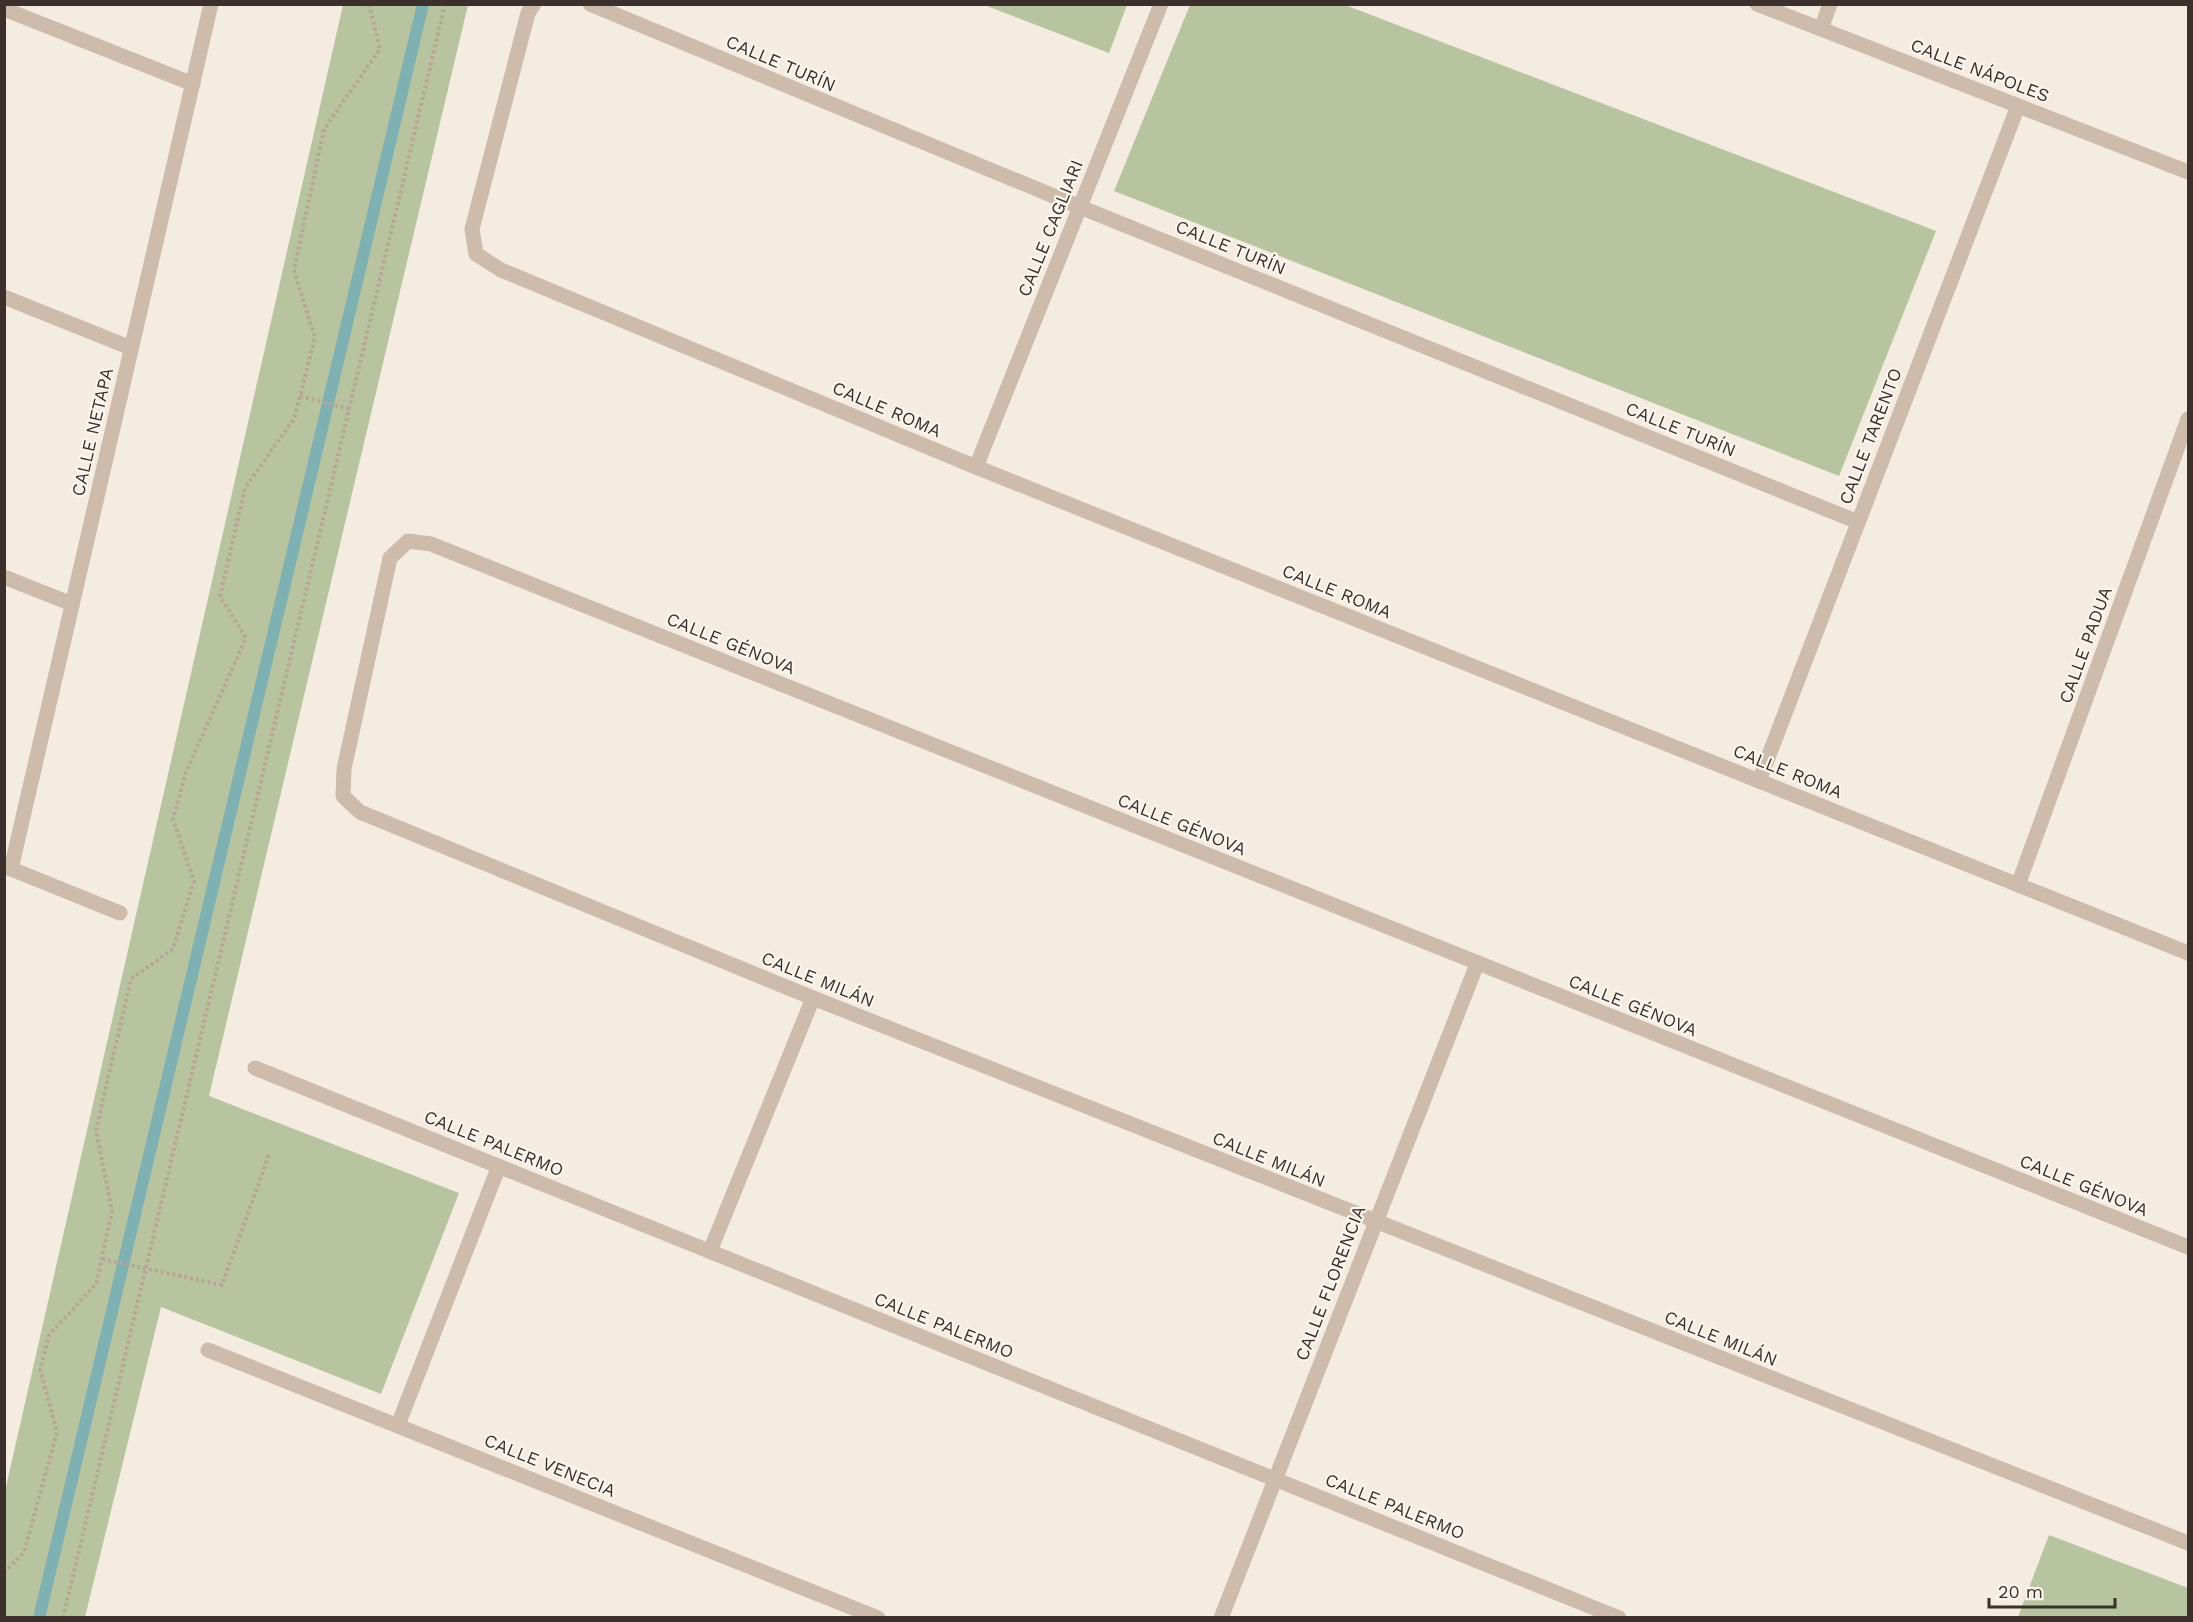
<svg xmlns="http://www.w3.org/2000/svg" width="2193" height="1622" font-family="'Work Sans',sans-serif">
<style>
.green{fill:#b8c4a0}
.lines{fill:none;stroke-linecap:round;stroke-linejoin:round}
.stream{stroke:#7fb0b2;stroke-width:12}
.path{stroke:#b9a596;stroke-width:4;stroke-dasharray:3 3;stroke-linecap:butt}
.minor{stroke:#cdbbac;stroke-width:15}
.labels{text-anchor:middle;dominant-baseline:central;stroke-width:4.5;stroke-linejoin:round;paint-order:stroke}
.street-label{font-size:18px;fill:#3b302b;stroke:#fbf5ee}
</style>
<rect width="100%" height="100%" fill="#f4ebe1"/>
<g class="green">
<polygon points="343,5 468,5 209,1096 459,1193 381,1394 161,1307 85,1617 5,1617 5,1491"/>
<polygon points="984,5 1127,5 1109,53"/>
<polygon points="1190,5 1345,5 1936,231 1839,476 1114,191"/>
<polygon points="2049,1535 2188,1588 2188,1617 2018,1617"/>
</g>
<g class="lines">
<polyline class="stream" points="39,1618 423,4"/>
<g class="path">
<polyline points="300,396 349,409"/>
<polyline points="102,1259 222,1285 269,1155"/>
<polyline points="4,1573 24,1552 57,1432 40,1369 49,1335 96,1284 112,1211 96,1130 131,979 173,949 194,881 173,819 186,772 246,638 220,596 245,488 294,419 315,338 294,270 324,129 380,49 369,4"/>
<polyline points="63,1618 445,4"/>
</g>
<g class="minor">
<polyline points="534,4 528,13 472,229 476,254 501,270 976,467 2188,953"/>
<polyline points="590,4 1080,207 1858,522"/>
<polyline points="1757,4 2188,172"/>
<polyline points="4,9 193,84"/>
<polyline points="1821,29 1830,4"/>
<polyline points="4,297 131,348"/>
<polyline points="976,467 1161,4"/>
<polyline points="4,577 72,604"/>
<polyline points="1759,781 2018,106"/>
<polyline points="4,866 120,913"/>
<polyline points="11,869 211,4"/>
<polyline points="2018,885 2188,419"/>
<polyline points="255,1068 1619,1618"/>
<polyline points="2188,1247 431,544 408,541 390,558 344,769 343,796 360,812 813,998 2188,1543"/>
<polyline points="710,1251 813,998"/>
<polyline points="208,1350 878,1618"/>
<polyline points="398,1425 499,1166"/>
<polyline points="1221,1618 1477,964"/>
</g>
</g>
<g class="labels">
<g class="street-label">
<text transform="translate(781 63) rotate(23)">CALLE TURÍN</text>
<text transform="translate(1980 70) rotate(21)">CALLE NÁPOLES</text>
<text transform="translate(1050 228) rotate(-68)">CALLE CAGLIARI</text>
<text transform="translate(1231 247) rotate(22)">CALLE TURÍN</text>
<text transform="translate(887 409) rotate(23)">CALLE ROMA</text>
<text transform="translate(1681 429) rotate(22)">CALLE TURÍN</text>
<text transform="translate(92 432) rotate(-77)">CALLE NETAPA</text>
<text transform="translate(1870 436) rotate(-69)">CALLE TARENTO</text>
<text transform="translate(1337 591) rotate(22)">CALLE ROMA</text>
<text transform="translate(731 643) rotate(22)">CALLE GÉNOVA</text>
<text transform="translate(2085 645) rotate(-70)">CALLE PADUA</text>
<text transform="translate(1788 771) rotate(22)">CALLE ROMA</text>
<text transform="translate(1182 824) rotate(22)">CALLE GÉNOVA</text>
<text transform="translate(818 979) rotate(22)">CALLE MILÁN</text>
<text transform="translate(1633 1005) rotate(22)">CALLE GÉNOVA</text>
<text transform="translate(494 1143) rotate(22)">CALLE PALERMO</text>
<text transform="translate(1269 1159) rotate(22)">CALLE MILÁN</text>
<text transform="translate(2084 1185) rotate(22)">CALLE GÉNOVA</text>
<text transform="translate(1330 1283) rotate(-69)">CALLE FLORENCIA</text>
<text transform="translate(944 1325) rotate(22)">CALLE PALERMO</text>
<text transform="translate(1721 1338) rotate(22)">CALLE MILÁN</text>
<text transform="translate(550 1465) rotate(22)">CALLE VENECIA</text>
<text transform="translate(1395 1506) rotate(22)">CALLE PALERMO</text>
</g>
</g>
<rect width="2193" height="1622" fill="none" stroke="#3b302b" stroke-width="12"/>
<path d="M1989 1598v9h126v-9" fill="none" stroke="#3b302b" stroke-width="3"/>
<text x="1998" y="1598" font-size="18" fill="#3b302b" stroke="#fbf5ee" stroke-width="4.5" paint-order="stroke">20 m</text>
</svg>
